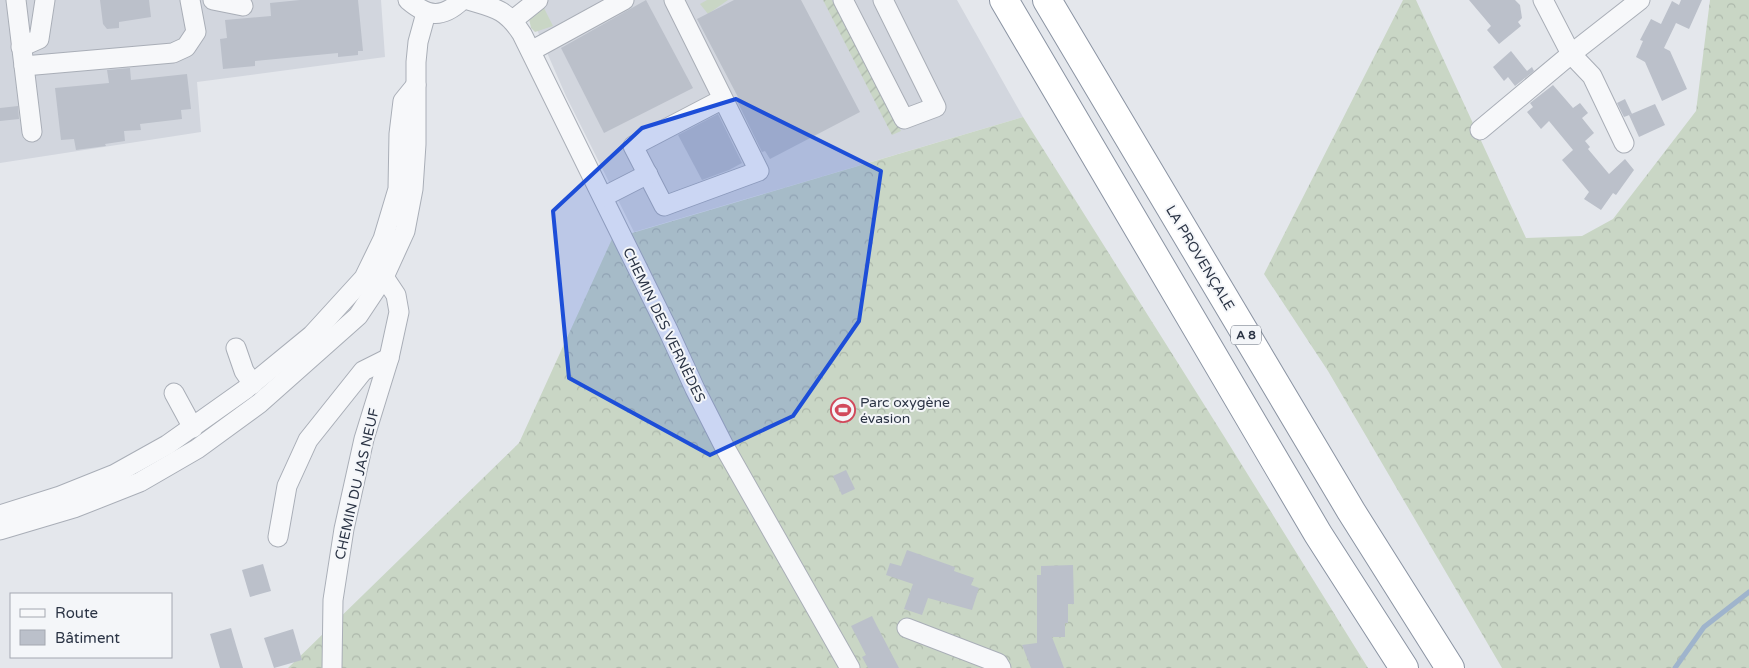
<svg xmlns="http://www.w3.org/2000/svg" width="1749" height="668" font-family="'Varela Round',sans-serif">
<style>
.built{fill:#d2d6de}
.grass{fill:#c9d6c5}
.forest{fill:url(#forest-crowns)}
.garden{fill:url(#garden-furrows)}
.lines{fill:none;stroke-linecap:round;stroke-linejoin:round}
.stream{stroke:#9fb4cc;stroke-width:5}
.building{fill:#bbc0ca}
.minor-casing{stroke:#a9aeb7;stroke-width:21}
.highway-casing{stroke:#8b94a3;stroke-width:30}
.minor{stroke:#f7f8fa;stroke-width:19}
.highway{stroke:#fff;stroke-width:28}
.marked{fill:#1d4ed8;fill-opacity:0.2;stroke:#1d4ed8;stroke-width:4;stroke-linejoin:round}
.labels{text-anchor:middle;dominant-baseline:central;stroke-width:4;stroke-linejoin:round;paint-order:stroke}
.shield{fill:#f4f6f9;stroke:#676e7b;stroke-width:1}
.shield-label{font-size:12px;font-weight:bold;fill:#2b3445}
.street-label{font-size:14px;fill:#2b3445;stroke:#f4f6f9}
.poi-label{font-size:14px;fill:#2b3445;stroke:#f4f6f9;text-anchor:start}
</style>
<defs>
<pattern id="forest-crowns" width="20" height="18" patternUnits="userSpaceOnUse" patternTransform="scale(1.25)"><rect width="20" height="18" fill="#c9d6c5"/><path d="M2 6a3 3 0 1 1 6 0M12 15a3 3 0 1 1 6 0" fill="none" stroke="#adb8ab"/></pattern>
<pattern id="garden-furrows" width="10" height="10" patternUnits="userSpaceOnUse" patternTransform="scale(1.25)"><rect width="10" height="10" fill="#c9d6c5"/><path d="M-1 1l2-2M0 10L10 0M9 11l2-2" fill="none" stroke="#adb8ab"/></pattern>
</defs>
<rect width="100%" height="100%" fill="#e4e7ec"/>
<g class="built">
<polygon points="0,0 381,0 385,57 197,82 201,132 0,163"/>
<polygon points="524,0 957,0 1023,117 634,232 566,96"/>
</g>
<g class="grass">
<polygon points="707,0 728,0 708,14 700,4"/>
<polygon points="543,6 553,26 535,32 531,28 528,14"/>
</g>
<g class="forest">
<polygon points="1403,0 1416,0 1526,238 1582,236 1613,219 1696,111 1710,0 1749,0 1749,668 1502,668 1328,371 1264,274"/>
<polygon points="1023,117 1222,433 1368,668 288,668 519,443 612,239"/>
</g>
<polygon class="garden" points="823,0 832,0 901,131 892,135"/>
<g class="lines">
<polyline class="stream" points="1675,668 1704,627 1749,592"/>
</g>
<g class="building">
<polygon points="100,0 149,0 151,17 119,22 119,28 107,29 103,24"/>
<polygon points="300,0 358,0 363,51 358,51 358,55 338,57 338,53 255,61 255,66 223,69 220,39 227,38 225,20 271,16 270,3"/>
<polygon points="646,0 693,88 604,133 561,48"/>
<polygon points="734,0 801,0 860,112 770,159 765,151 762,152 737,101 739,99 697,19"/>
<polygon points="1469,0 1515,0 1520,5 1522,18 1518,22 1521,26 1499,44 1487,30 1491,26"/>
<polygon points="1681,0 1702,0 1689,29 1676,23 1664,48 1670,51 1687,89 1662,101 1645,62 1636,57 1643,41 1640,40 1651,19 1661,24 1672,1 1679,5"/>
<polygon points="1511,51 1527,71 1532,67 1534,71 1515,86 1508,77 1504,81 1493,67"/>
<polygon points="130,68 131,80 187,74 191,109 181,110 182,119 140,124 141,130 124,131 125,141 105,144 106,146 76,150 74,139 61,140 55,88 109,83 107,70"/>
<polygon points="1553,85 1573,108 1580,103 1588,113 1582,118 1594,133 1585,141 1590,147 1588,149 1609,174 1625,159 1634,170 1616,195 1613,193 1601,210 1584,199 1589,192 1562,160 1573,150 1549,121 1541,129 1527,112 1533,107 1530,103"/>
<polygon points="1625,99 1632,114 1624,117 1617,103"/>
<polygon points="1655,104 1665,125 1639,137 1629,115"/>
<polygon points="18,106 19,119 0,121 0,108"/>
<polygon points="718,114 742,163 729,170 702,180 678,135"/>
<polygon points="846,470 855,489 842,495 833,476"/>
<polygon points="907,550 955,567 954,571 974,578 971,585 979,588 972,610 928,598 922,615 904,609 913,584 886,575 890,563 901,566"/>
<polygon points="263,564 271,591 250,597 242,570"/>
<polygon points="1073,565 1074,604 1068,604 1068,623 1065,623 1065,637 1052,637 1064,668 1031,668 1022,645 1037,643 1037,575 1041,575 1041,566"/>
<polygon points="872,616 877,626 899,668 868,668 862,657 866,655 851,626"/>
<polygon points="231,628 236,645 243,668 220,668 210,634"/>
<polygon points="293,629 302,660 274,668 264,638"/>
</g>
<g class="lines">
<defs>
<g id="minor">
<polyline points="16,0 32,132"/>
<polyline points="213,0 243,6"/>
<path d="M408 0C428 17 442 19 462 0"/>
<path d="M468 0C495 8 506 9 522 34L668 330 695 389 724 446 850 668"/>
<polyline points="674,0 759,171 664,206 633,146 723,99"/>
<polyline points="843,0 904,119 936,107 883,0"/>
<polyline points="1543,0 1571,54 1592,76 1624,143"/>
<polyline points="513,20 538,0"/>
<polyline points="21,47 39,39 45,0"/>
<polyline points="531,51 624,0"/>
<polyline points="24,66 173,53 186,47 196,32 190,0"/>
<polyline points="1480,130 1571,54 1640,0"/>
<polyline points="603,197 648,174"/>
<polyline points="236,348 244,371 253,384"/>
<polyline points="174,393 193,428"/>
<polyline points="0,515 60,496 115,474 167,445 246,389 312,335 364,278 383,239 398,189 399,134 403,101 416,85"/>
<polyline points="0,530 74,508 140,482 197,449 260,403 358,316 384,277 405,231 413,189 416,144 416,62 418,42 426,13"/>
<polyline points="278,537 287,486 308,440 363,371 389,358"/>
<polyline points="907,628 998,663 1001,668"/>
<polyline points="332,668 333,600 344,529 364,439 389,358 399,312 396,295 384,277"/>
</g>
<g id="highway">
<polyline points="1004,0 1318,534 1404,668"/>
<polyline points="1047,0 1351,511 1450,668"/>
</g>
</defs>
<use href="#minor" class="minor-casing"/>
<use href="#highway" class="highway-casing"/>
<use href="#minor" class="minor"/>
<use href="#highway" class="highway"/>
</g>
<path class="marked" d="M736 99 881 171 859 321 793 416 710 455 569 378 553 211 642 128Z"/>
<defs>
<symbol id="stadium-ring" viewBox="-11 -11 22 22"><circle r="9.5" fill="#f4f6f9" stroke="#d1495b" stroke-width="1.5"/><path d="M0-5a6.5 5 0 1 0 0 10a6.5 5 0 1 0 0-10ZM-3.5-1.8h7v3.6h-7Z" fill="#d1495b"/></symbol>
</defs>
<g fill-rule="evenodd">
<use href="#stadium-ring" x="829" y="396" width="28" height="28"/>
</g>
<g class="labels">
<rect class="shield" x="1231" y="325.5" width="30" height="19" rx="4"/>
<g class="shield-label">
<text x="1246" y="335">A 8</text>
</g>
<g class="street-label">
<text transform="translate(1200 258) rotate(59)">LA PROVENÇALE</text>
<text transform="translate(664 325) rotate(64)">CHEMIN DES VERNÈDES</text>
<text transform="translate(357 484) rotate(-77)">CHEMIN DU JAS NEUF</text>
</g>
<g class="poi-label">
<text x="860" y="402">Parc oxygène<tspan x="860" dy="16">évasion</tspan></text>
</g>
</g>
<rect x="10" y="593" width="162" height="65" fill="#f4f6f9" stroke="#a4a8b1"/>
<rect x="20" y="609" width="25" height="8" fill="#f7f8fa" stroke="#a4a8b1"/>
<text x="55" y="618" font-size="15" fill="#2b3445">Route</text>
<rect x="20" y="630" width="25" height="15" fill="#bbc0ca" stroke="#a4a8b1"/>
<text x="55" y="643" font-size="15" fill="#2b3445">Bâtiment</text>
</svg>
